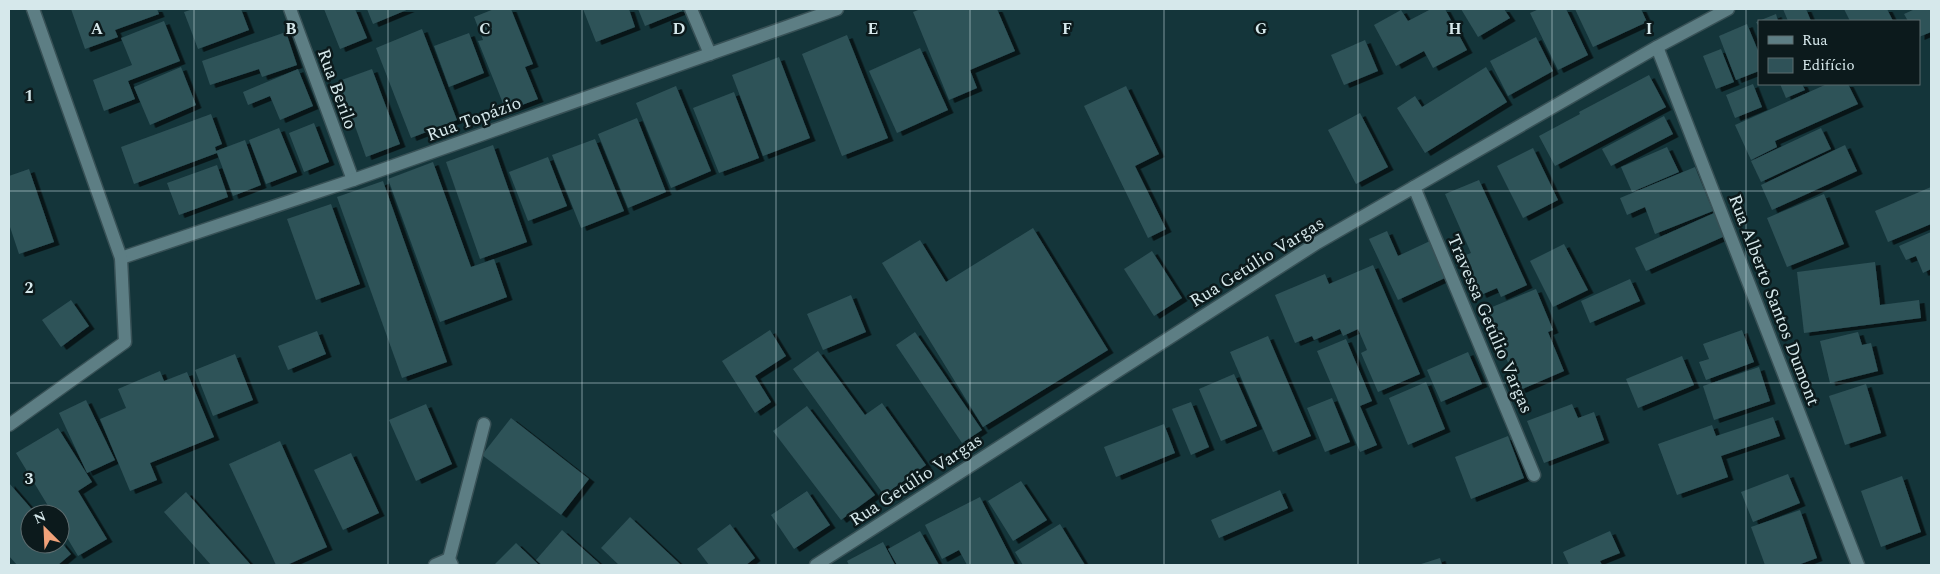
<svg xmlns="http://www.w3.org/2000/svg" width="1940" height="574" font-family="Spectral,serif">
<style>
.building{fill:#2f5258;filter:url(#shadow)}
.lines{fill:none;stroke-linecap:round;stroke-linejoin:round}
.lane-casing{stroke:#385156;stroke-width:15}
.street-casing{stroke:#385156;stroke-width:15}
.lane{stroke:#5d7e84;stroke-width:12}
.street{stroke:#5d7e84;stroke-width:12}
.grid{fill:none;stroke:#d6e8eb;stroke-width:1;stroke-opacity:0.55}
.labels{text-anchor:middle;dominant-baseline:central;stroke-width:5;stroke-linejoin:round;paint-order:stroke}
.street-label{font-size:18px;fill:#d6e8eb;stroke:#0c1a1c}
.grid-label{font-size:16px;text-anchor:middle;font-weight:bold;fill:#d6e8eb;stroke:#0c1a1c;stroke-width:5;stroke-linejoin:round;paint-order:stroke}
</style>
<defs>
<filter id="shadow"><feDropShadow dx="5.5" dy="3" stdDeviation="0" flood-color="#0009"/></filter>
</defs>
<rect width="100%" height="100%" fill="#14353a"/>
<g class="building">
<polygon points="71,9 157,9 159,14 115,30 118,37 85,49"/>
<polygon points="193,9 241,9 249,30 198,49 184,12"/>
<polygon points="324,9 355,9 367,38 340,49"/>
<polygon points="367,9 409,9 373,24"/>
<polygon points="494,9 511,9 533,64 525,67 538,99 506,111 478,41 483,40 474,17"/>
<polygon points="583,9 629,9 635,27 596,42"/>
<polygon points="638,9 682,9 682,11 645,26"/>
<polygon points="921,9 997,9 1015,51 970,70 977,88 949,100 913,12"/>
<polygon points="1431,9 1445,9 1467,50 1433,68 1424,51 1396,66 1374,25 1401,10 1408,21"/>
<polygon points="1461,9 1504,9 1510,18 1478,37"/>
<polygon points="1539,9 1566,9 1588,55 1558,70 1530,13"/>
<polygon points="1575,9 1641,9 1647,22 1593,47"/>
<polygon points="1783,9 1806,9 1811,21 1788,21"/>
<polygon points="1844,9 1887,9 1893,21 1850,21"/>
<polygon points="1915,9 1931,9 1931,32 1919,37 1919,21 1908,21 1904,14"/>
<polygon points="1776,14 1778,21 1759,21 1759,27 1756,22"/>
<polygon points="164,21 180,61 128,81 135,99 104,111 93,80 132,65 121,38"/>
<polygon points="1747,24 1759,53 1759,71 1736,80 1719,36"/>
<polygon points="422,29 457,120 411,138 376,48"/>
<polygon points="286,32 297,65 262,77 259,69 210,85 202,61"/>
<polygon points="469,33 484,73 449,87 434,46"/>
<polygon points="847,35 888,138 842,156 802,54"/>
<polygon points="1536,37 1553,71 1508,96 1490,61"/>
<polygon points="1365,40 1378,71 1344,85 1331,55"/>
<polygon points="920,48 948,110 897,133 869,71"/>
<polygon points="1721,49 1734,82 1716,89 1703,56"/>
<polygon points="779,57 810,138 763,156 732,75"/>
<polygon points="181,67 196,105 150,125 134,87"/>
<polygon points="1486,67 1507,102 1425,153 1397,108 1415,96 1422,107"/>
<polygon points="298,69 313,106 280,120 270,96 248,105 243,92"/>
<polygon points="372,69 400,144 366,157 339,81"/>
<polygon points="1649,75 1666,107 1555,166 1539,136 1580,114 1579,112"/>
<polygon points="1753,84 1762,107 1735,118 1726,95"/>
<polygon points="1780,84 1802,84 1805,90 1786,98"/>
<polygon points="1827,84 1848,84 1858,104 1775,141 1777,147 1751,160 1735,125"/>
<polygon points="676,86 711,171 671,188 636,103"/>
<polygon points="1126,86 1159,154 1135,166 1166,229 1148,238 1084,106"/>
<polygon points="734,92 759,158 719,173 693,108"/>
<polygon points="1360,113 1388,167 1356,184 1328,130"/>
<polygon points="211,114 222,144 215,147 216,151 245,140 261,185 233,196 217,153 134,184 121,147"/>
<polygon points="1664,116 1673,134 1611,166 1602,149"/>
<polygon points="637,118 666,192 628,208 598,134"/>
<polygon points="314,123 329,162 304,172 289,133"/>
<polygon points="279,128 297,172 266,184 249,140"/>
<polygon points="1821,128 1831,149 1761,182 1751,161"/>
<polygon points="595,139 624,211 581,228 552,155"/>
<polygon points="493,145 527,242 480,259 446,162"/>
<polygon points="1845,145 1857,171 1772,210 1761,185"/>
<polygon points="1667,147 1679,172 1632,192 1621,167"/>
<polygon points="1533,148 1558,200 1523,218 1497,166"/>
<polygon points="548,157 567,206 528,221 509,172"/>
<polygon points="433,162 471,267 494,259 507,297 440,322 388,179"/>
<polygon points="217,165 228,197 179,215 167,183"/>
<polygon points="1695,167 1713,211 1655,234 1645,207 1627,215 1620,198"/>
<polygon points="29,169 54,242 19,254 9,224 9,176"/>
<polygon points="1479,180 1527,285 1501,297 1497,288 1481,295 1463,256 1471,253 1445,194"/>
<polygon points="383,181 447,362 402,378 337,197"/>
<polygon points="1931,187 1931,224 1888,242 1875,211"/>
<polygon points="1824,194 1844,244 1787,267 1767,218"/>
<polygon points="331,204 360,284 316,300 287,219"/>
<polygon points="1714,213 1725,236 1646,271 1635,248"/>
<polygon points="1033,228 1108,350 983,427 882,263 920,240 946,282"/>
<polygon points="1387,231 1398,256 1430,241 1447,277 1398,300 1369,239"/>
<polygon points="1931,232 1931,269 1923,273 1916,256 1906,260 1899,246"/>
<polygon points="1564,244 1588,290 1553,307 1530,261"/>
<polygon points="1152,251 1182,298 1154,316 1124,269"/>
<polygon points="1875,262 1880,305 1919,300 1921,318 1804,333 1797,272"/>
<polygon points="1373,265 1420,374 1378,392 1361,353 1367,350 1358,329 1343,336 1340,329 1314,340 1312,336 1295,343 1275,295 1325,274 1329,284"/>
<polygon points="1630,279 1640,301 1590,323 1581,301"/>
<polygon points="1536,289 1553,330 1548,332 1564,371 1520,390 1485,310"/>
<polygon points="851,295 866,332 823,350 807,314"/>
<polygon points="71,300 89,326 61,347 42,320"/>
<polygon points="770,330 786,356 755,376 771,402 755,413 722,361"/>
<polygon points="1742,330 1754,362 1706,380 1699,362 1709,359 1703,344"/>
<polygon points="317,331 326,354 288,370 278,346"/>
<polygon points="915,332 982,430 962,443 896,345"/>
<polygon points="1858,332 1862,345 1871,343 1878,371 1830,383 1820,341"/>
<polygon points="1268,336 1311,436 1273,452 1230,352"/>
<polygon points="1346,339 1372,401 1360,406 1377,445 1360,452 1317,351"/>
<polygon points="818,351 865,415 882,403 926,465 884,495 793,369"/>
<polygon points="1468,352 1482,384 1441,402 1427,370"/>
<polygon points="235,354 253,400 213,416 195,370"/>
<polygon points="1682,356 1694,385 1638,408 1626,379"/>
<polygon points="1759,367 1770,401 1714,420 1703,386"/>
<polygon points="160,371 164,381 187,372 214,437 150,463 157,480 130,491 100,419 126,408 118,389"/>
<polygon points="1234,374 1257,426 1221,441 1199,389"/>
<polygon points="1426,382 1445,429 1408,445 1389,398"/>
<polygon points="1866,384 1881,433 1845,445 1829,396"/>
<polygon points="1332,398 1350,442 1325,452 1307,408"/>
<polygon points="86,400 115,460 87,473 59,413"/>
<polygon points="1191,402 1209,447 1191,455 1172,409"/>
<polygon points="426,404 452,464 416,481 389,420"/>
<polygon points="1572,404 1578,418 1594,412 1604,440 1544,463 1527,421"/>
<polygon points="807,406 875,495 841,520 773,431"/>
<polygon points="1773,417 1780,436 1721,456 1728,477 1677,495 1658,444 1712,425 1716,436"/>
<polygon points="511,418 589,479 561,515 482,455"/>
<polygon points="1164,424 1175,453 1116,477 1104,447"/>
<polygon points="58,428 92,482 78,491 107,539 78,556 60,526 60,514 53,514 16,453"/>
<polygon points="1508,436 1524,478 1471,499 1455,457"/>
<polygon points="280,441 327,547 287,565 276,565 229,464"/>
<polygon points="351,453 379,513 343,530 314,470"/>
<polygon points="1788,474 1800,503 1753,522 1741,492"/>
<polygon points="1902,476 1921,532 1881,547 1861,491"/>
<polygon points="1021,481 1047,520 1013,541 988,501"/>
<polygon points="9,483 36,514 30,514 30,544 60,544 60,541 71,554 58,565 17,565 9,556"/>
<polygon points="1280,490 1288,508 1219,538 1211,520"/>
<polygon points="807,491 830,525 794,549 771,515"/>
<polygon points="186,492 251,565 211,565 164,512"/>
<polygon points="980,497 984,505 1015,565 967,565 959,550 942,559 925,525"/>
<polygon points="1800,510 1817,558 1798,565 1765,565 1751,527"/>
<polygon points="630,517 681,565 619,565 601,548"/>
<polygon points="730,524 755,558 746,565 709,565 697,549"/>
<polygon points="1060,524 1085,565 1023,565 1015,552"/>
<polygon points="562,530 601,565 542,565 536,560"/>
<polygon points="920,531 939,565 897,565 888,549"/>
<polygon points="1610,531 1620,553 1600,561 1602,565 1569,565 1563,552"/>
<polygon points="883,542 895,565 849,565 847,561"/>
<polygon points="516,543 539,565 494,565"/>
<polygon points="1440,558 1442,565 1418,565"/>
</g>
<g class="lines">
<defs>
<polyline id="lane" points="1414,187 1534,475"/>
<g id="street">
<polyline points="290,9 353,180"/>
<polyline points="691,9 710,54"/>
<polyline points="1657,47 1858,565"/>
<polyline points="121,258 353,180 837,9"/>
<polyline points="9,425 125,342 121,258 33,9"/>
<polyline points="449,559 484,424"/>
<polyline points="435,565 449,559 452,565"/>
<polyline points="816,565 1317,243 1657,47 1728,9"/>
</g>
</defs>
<use href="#lane" class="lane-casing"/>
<use href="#street" class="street-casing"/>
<use href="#lane" class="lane"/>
<use href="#street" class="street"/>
</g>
<path class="grid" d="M194 9V565M388 9V565M582 9V565M776 9V565M970 9V565M1164 9V565M1358 9V565M1552 9V565M1746 9V565M9 191H1931M9 383H1931"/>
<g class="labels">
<g class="street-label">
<text transform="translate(337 89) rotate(70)">Rua Berilo</text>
<text transform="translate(474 119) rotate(-20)">Rua Topázio</text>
<text transform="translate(1257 262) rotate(-32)">Rua Getúlio Vargas</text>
<text transform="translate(1774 300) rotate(69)">Rua Alberto Santos Dumont</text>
<text transform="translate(1490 324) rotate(67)">Travessa Getúlio Vargas</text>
<text transform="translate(916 480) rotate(-33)">Rua Getúlio Vargas</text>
</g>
</g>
<g class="grid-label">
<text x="97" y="34">A</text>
<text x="291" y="34">B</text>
<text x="485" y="34">C</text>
<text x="679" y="34">D</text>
<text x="873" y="34">E</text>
<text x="1067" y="34">F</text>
<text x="1261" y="34">G</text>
<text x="1455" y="34">H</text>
<text x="1649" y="34">I</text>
<text x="29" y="101">1</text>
<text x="29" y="293">2</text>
<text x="29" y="484">3</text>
</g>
<rect width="1940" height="574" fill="none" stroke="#d6e8eb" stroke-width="20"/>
<rect x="1758" y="20" width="162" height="65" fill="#0c1a1c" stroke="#5d6c6f"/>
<rect x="1768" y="36" width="25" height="8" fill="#5d7e84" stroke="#5d6c6f"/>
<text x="1802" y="45" font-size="15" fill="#d6e8eb">Rua</text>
<rect x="1768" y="58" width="25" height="15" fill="#2f5258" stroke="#5d6c6f"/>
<text x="1802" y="70" font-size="15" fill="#d6e8eb">Edifício</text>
<g transform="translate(45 529) rotate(336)"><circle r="24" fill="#0c1a1c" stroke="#5d6c6f"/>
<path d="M0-4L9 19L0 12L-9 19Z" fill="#f0a27a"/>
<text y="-8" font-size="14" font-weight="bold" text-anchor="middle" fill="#d6e8eb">N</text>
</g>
</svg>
